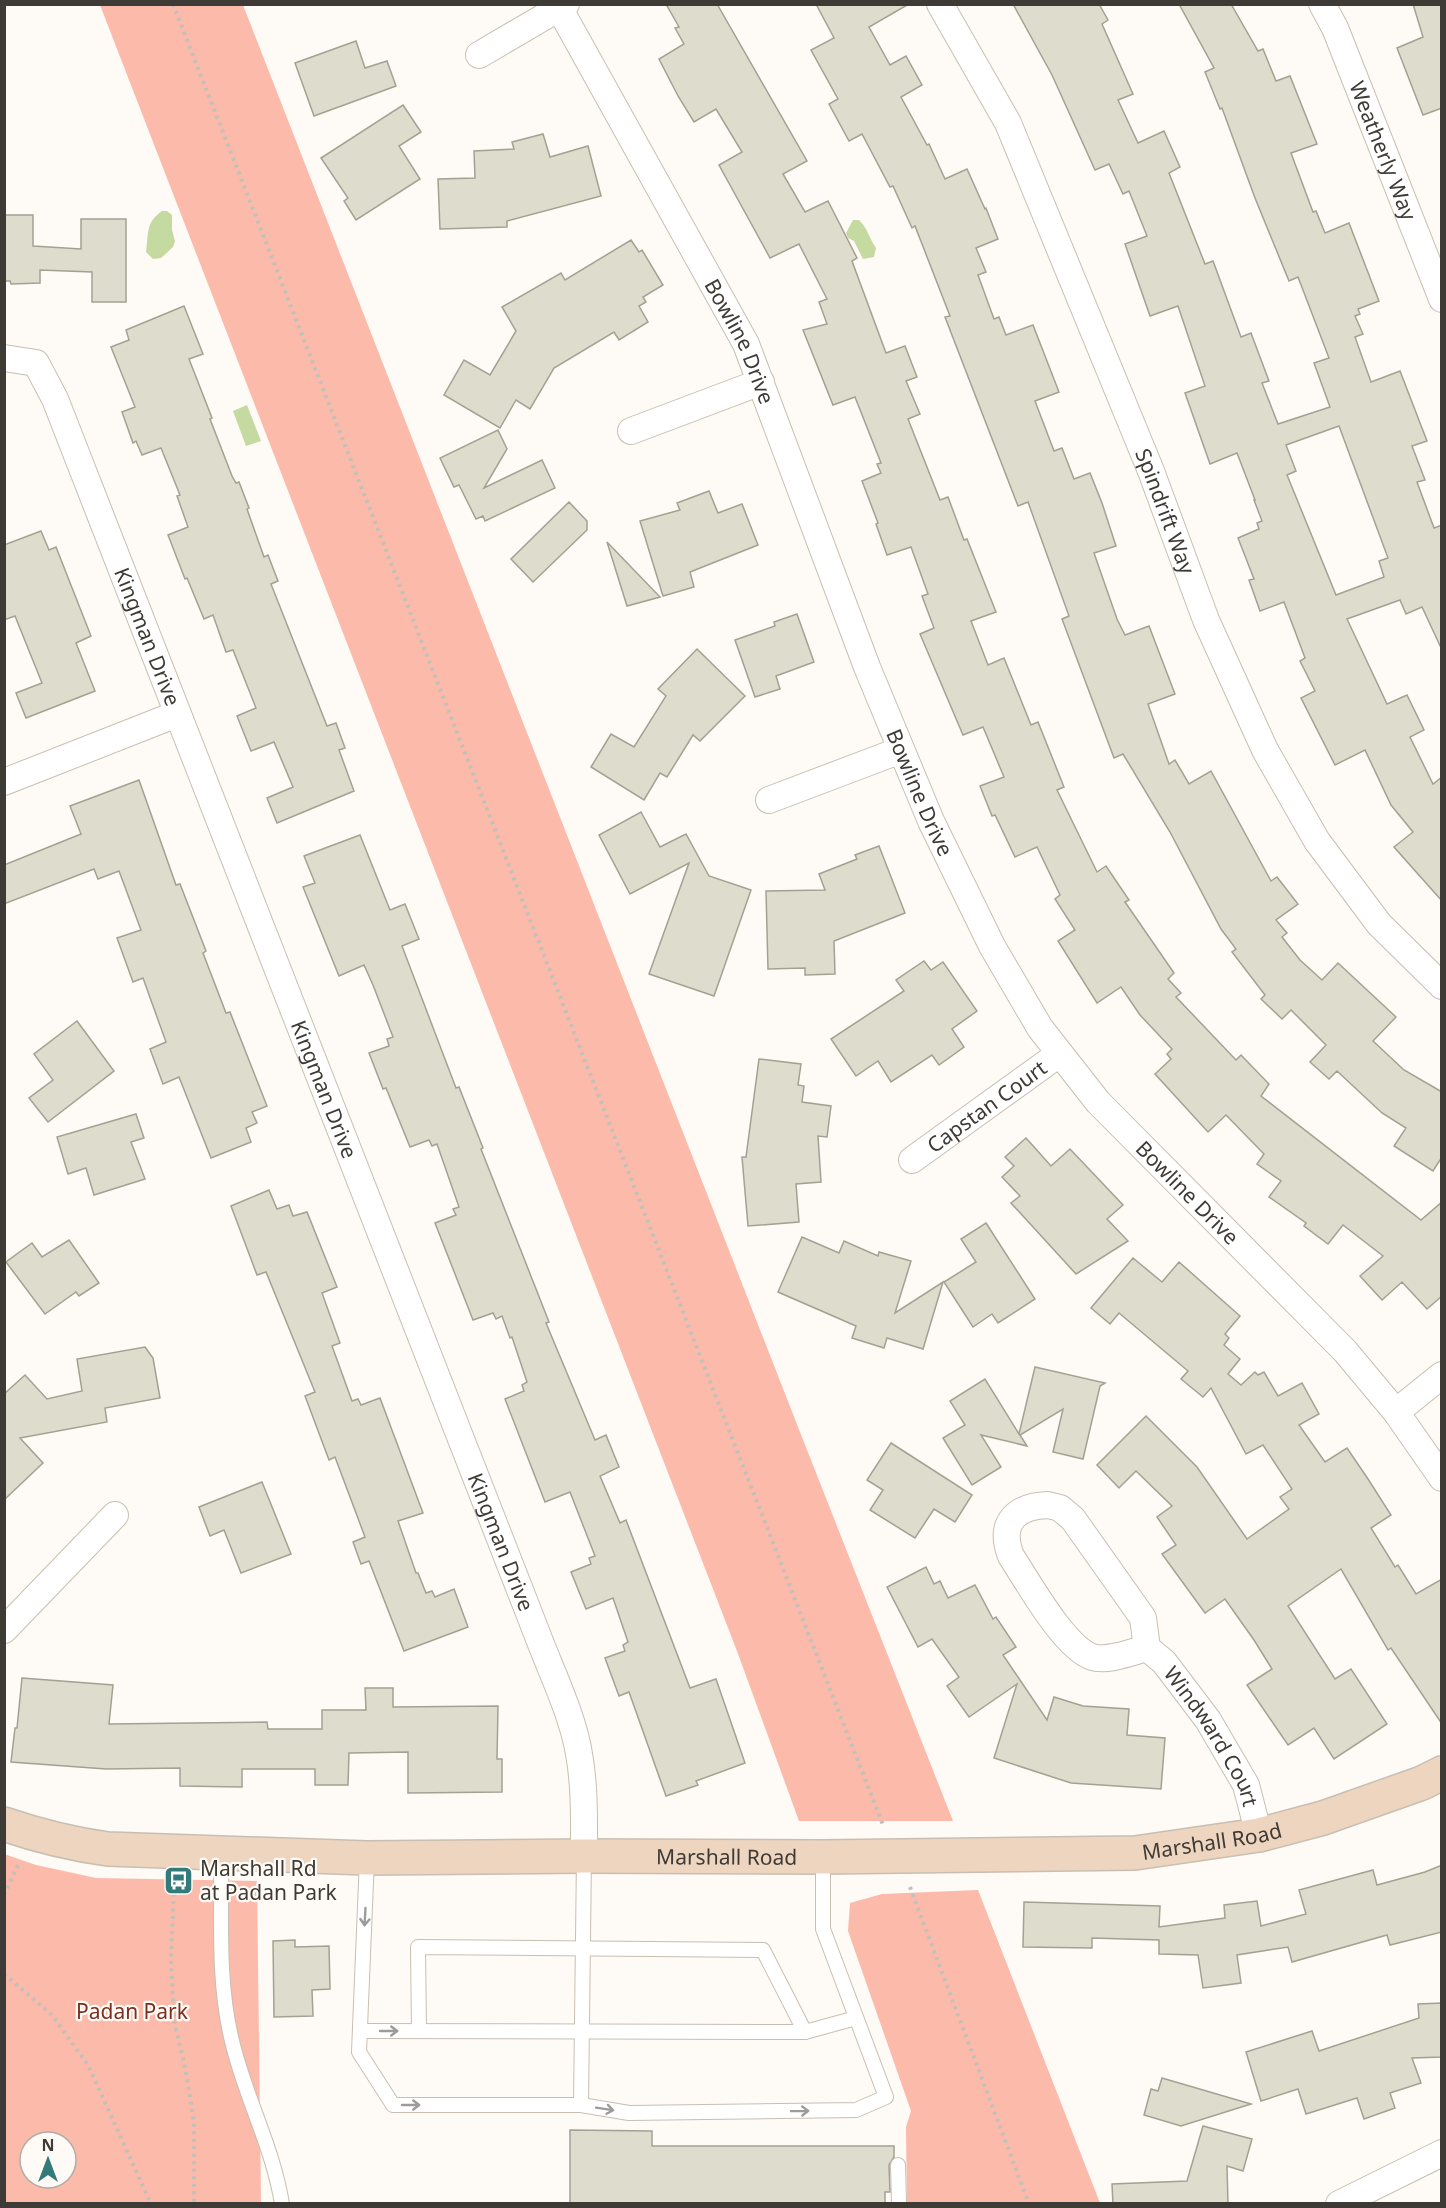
<svg xmlns="http://www.w3.org/2000/svg" width="1446" height="2208" font-family="'Noto Sans',sans-serif">
<style>
.green{fill:#fcbaaa;fill-rule:evenodd}
.water{fill:#c4daa0}
.building{fill:#deddcd;stroke:#a3a192;stroke-width:1.5;fill-rule:evenodd}
.lines{fill:none;stroke-linecap:round;stroke-linejoin:round}
.lane-casing{stroke:#c8bfb2;stroke-width:16}
.street-casing{stroke:#c8bfb2;stroke-width:28}
.secondary-casing{stroke:#c8bfb2;stroke-width:36}
.path{stroke:#c3bfba;stroke-width:4;stroke-dasharray:3 4.5;stroke-linecap:butt}
.lane{stroke:#fff;stroke-width:14}
.street{stroke:#fff;stroke-width:26}
.secondary{stroke:#edd5c0;stroke-width:33}
.oneway{stroke:#9e9c9a}
.labels{text-anchor:middle;dominant-baseline:central;stroke-width:4.5;stroke-linejoin:round;paint-order:stroke}
.street-label{font-size:21px;fill:#3e3a35;stroke:#fefaf5}
.poi-label{font-size:21px;fill:#3e3a35;stroke:#fefaf5;text-anchor:start}
.park-label{font-size:21px;fill:#7c2f1f;stroke:#fefaf5}
</style>
<rect width="100%" height="100%" fill="#fefaf5"/>
<g class="green">
<polygon points="100,5 243,5 798,1427 953,1821 799,1821 737,1651"/>
<path d="M4 1854 36 1865 96 1878 257 1881 261 2203H5ZM30 2142H66V2178H30Z"/>
<polygon points="978,1890 1100,2203 907,2203 906,2127 911,2111 848,1931 850,1903 882,1894"/>
</g>
<g class="water">
<path d="M162 211H167L172 215V230L175 241 173 247 161 258 153 259 146 252C149 233 145 223 162 211Z"/>
<path d="M853 220H859C867 227 870 240 876 248L874 257 863 259 854 241 848 238 846 233Z"/>
<polygon points="247,405 261,441 246,446 233,411"/>
</g>
<g class="building">
<polygon points="666,4 717,4 807,161 783,174 805,212 828,201 857,258 852,261 886,353 905,346 917,377 906,381 920,414 908,419 940,500 948,497 964,540 967,539 996,612 971,621 988,665 1004,658 1031,725 1038,722 1064,787 1057,790 1097,872 1106,866 1129,900 1125,902 1174,973 1168,979 1181,993 1176,997 1236,1060 1241,1055 1269,1084 1261,1096 1421,1220 1442,1202 1442,1296 1427,1309 1402,1282 1382,1300 1360,1276 1383,1256 1343,1225 1328,1244 1304,1226 1306,1223 1269,1197 1281,1181 1257,1164 1264,1154 1226,1115 1208,1132 1155,1074 1171,1059 1167,1054 1172,1049 1140,1015 1121,987 1097,1003 1058,941 1075,930 1055,899 1060,895 1037,847 1015,857 995,815 992,816 980,786 1004,777 983,727 963,735 920,634 934,628 922,596 928,594 911,547 887,555 876,524 878,523 862,481 881,473 877,464 881,463 855,397 833,405 803,330 827,324 819,302 827,299 799,244 770,258 719,165 742,152 716,109 694,122 678,96 659,59 684,44 675,28 679,27"/>
<polygon points="816,4 909,4 869,27 890,65 906,56 922,85 901,97 927,145 929,144 945,179 967,169 985,209 986,208 998,239 976,248 986,272 978,275 994,319 999,317 1006,335 1033,325 1059,392 1035,401 1054,451 1062,448 1074,479 1090,473 1102,503 1116,546 1094,553 1117,619 1125,635 1149,626 1175,694 1148,704 1169,764 1175,760 1189,784 1211,771 1271,881 1277,877 1298,904 1276,920 1287,933 1282,937 1300,960 1322,980 1338,963 1396,1017 1373,1041 1404,1070 1442,1092 1442,1157 1433,1171 1394,1146 1406,1128 1382,1113 1337,1071 1329,1079 1310,1062 1326,1045 1291,1010 1282,1019 1261,999 1265,995 1232,952 1236,949 1221,929 1170,832 1123,754 1114,758 1062,619 1069,616 1028,502 1018,506 945,317 950,316 915,226 912,228 893,186 890,187 862,134 849,141 829,104 838,99 811,50 834,38"/>
<path d="M1013 4H1099L1108 20 1102 24 1133 94 1118 100 1138 143 1164 131 1180 167 1169 173 1205 264 1213 261 1241 337 1251 333 1269 381 1262 383 1278 424 1330 407 1314 363 1329 358 1298 277 1289 281 1255 198 1222 108 1220 109 1205 72 1214 68 1179 4H1231L1258 51 1263 49 1276 81 1290 76 1317 144 1291 153 1313 212 1316 211 1325 233 1349 223 1379 301 1358 309 1360 314 1355 316 1363 334 1355 337 1371 382 1400 371 1427 441 1412 446 1425 480 1417 482 1434 528 1442 525V650L1422 607 1406 614 1400 600 1347 619 1387 704 1407 695 1424 730 1410 737 1433 784 1442 777V901L1394 847 1413 832 1391 805 1365 750 1335 765 1301 698 1315 691 1300 661 1305 658 1284 602 1260 611 1249 580 1254 579 1238 538 1259 529 1257 523 1262 521 1254 500H1255L1237 453 1210 464 1185 393 1205 386 1178 306 1150 316 1125 244 1147 236 1129 191 1123 194 1109 164 1095 170 1052 75ZM1339 426 1388 558 1379 561 1384 577 1336 595 1287 475 1296 471 1286 445Z"/>
<polygon points="1413,4 1442,4 1442,108 1423,115 1397,48 1423,37"/>
<polygon points="356,41 365,68 387,61 396,86 314,116 295,63"/>
<polygon points="403,105 421,132 399,146 420,179 356,220 344,201 348,198 321,158"/>
<polygon points="543,134 550,157 588,146 601,196 507,221 507,227 440,229 438,179 475,178 474,151 514,149 512,142"/>
<polygon points="4,215 33,215 33,246 81,249 81,219 126,219 126,302 92,302 92,272 40,270 40,283 11,284 10,281 4,281"/>
<polygon points="631,240 639,252 642,250 663,285 643,297 646,302 639,306 648,322 619,340 614,332 554,368 530,409 516,400 500,428 444,395 464,360 490,375 516,331 502,307 561,273 565,280"/>
<polygon points="184,306 203,354 189,359 212,418 210,419 232,476 236,483 239,482 249,508 247,509 264,557 268,555 278,581 271,584 327,726 336,723 345,748 339,750 354,791 277,823 267,798 293,787 274,742 251,751 237,716 256,708 233,650 226,652 213,615 204,619 187,578 185,579 168,535 188,527 177,496 180,495 161,448 142,455 136,441 133,443 122,412 135,407 111,347 129,340 126,330"/>
<polygon points="498,430 507,449 484,488 542,460 555,488 485,521 483,516 476,519 459,485 454,487 440,458"/>
<polygon points="709,491 718,513 742,504 758,545 690,572 694,587 663,596 640,521 680,510 677,503"/>
<polygon points="569,502 587,521 587,530 533,582 511,559"/>
<polygon points="41,531 49,550 56,547 91,636 76,643 95,691 26,718 16,693 42,683 15,616 4,620 4,545"/>
<polygon points="607,542 660,597 627,606"/>
<polygon points="797,614 814,662 776,676 780,689 755,697 735,640 775,626 774,622"/>
<polygon points="697,649 745,696 700,741 693,735 667,777 660,773 644,800 591,767 611,734 634,747 666,696 658,689"/>
<polygon points="139,780 176,885 180,884 206,951 203,953 226,1013 230,1012 267,1106 252,1112 257,1123 246,1128 251,1142 211,1158 179,1077 163,1084 150,1049 166,1042 143,978 133,982 117,938 141,930 119,871 98,879 94,869 4,904 4,865 81,834 70,806"/>
<polygon points="641,812 660,847 686,834 709,876 751,890 714,996 649,974 689,863 630,894 599,835"/>
<polygon points="360,835 390,910 405,904 419,939 402,946 456,1088 459,1087 483,1148 481,1149 549,1322 546,1323 595,1440 606,1435 619,1467 600,1476 620,1523 626,1520 690,1688 716,1679 745,1763 696,1781 698,1785 666,1796 629,1692 619,1696 605,1658 625,1651 623,1645 628,1642 613,1598 586,1609 571,1572 591,1564 589,1558 595,1556 570,1492 545,1502 505,1399 524,1391 522,1385 527,1382 512,1337 510,1338 502,1316 496,1319 493,1313 473,1320 435,1223 456,1215 453,1209 459,1207 437,1144 432,1146 429,1140 410,1147 386,1088 383,1089 369,1053 389,1046 387,1039 393,1037 373,985 364,965 339,976 303,887 315,883 304,856"/>
<polygon points="879,846 905,913 834,941 835,974 805,975 805,968 768,969 766,891 825,890 819,874 857,859 855,855"/>
<polygon points="924,961 931,970 943,962 977,1011 952,1029 964,1047 939,1065 932,1055 891,1082 878,1061 856,1076 831,1039 904,991 896,980"/>
<polygon points="77,1021 114,1071 48,1122 29,1098 53,1080 34,1054"/>
<polygon points="759,1059 801,1064 798,1085 804,1086 802,1102 831,1106 827,1137 818,1136 821,1182 796,1184 799,1222 748,1226 742,1157 746,1157"/>
<polygon points="136,1114 144,1138 131,1142 145,1179 94,1195 86,1168 68,1174 57,1137"/>
<polygon points="1026,1138 1051,1166 1070,1149 1123,1205 1107,1219 1128,1241 1076,1274 1011,1203 1020,1196 1002,1177 1014,1166 1005,1157"/>
<polygon points="269,1190 277,1209 289,1205 293,1216 307,1212 337,1287 322,1293 340,1343 332,1346 352,1401 358,1399 361,1405 380,1398 423,1513 398,1521 416,1573 418,1573 426,1593 432,1591 435,1597 454,1589 468,1627 404,1651 369,1561 361,1564 353,1542 365,1537 335,1457 329,1460 305,1396 315,1392 266,1272 257,1275 231,1206"/>
<polygon points="986,1223 1035,1299 998,1323 992,1314 973,1327 944,1282 976,1262 961,1239"/>
<polygon points="802,1237 839,1253 844,1241 878,1256 879,1252 911,1261 895,1313 943,1282 923,1349 887,1338 884,1348 852,1338 856,1326 778,1292"/>
<polygon points="69,1240 99,1283 79,1296 76,1292 45,1314 6,1262 32,1243 42,1257"/>
<polygon points="1133,1258 1162,1282 1179,1262 1240,1316 1225,1334 1229,1338 1224,1345 1240,1359 1228,1374 1241,1385 1255,1372 1258,1375 1264,1372 1278,1396 1302,1383 1319,1414 1299,1425 1325,1462 1347,1448 1368,1479 1391,1515 1371,1528 1395,1567 1398,1565 1416,1594 1442,1579 1442,1724 1391,1648 1388,1650 1341,1569 1288,1606 1335,1679 1351,1669 1387,1724 1334,1759 1314,1728 1288,1745 1247,1685 1272,1669 1254,1640 1225,1599 1205,1613 1162,1554 1176,1545 1157,1517 1172,1506 1136,1471 1119,1488 1097,1465 1146,1416 1197,1467 1247,1539 1289,1509 1280,1497 1292,1489 1263,1445 1246,1454 1211,1388 1203,1397 1181,1379 1188,1371 1119,1313 1110,1324 1091,1308"/>
<polygon points="145,1347 153,1358 160,1398 105,1408 107,1422 20,1438 43,1463 4,1500 4,1394 25,1375 47,1399 82,1391 77,1359"/>
<polygon points="1035,1367 1105,1383 1100,1386 1083,1459 1053,1452 1063,1409 1020,1435 1027,1446 981,1435 1001,1467 972,1485 943,1438 965,1425 950,1401 985,1379 1019,1434"/>
<polygon points="891,1443 972,1495 955,1522 934,1509 915,1538 870,1510 883,1490 867,1480"/>
<polygon points="262,1482 291,1554 241,1573 224,1530 210,1536 199,1507"/>
<polygon points="926,1567 934,1584 940,1581 948,1598 975,1585 993,1619 996,1617 1016,1647 1003,1655 1047,1720 1054,1697 1083,1706 1129,1709 1127,1735 1165,1738 1161,1789 1071,1783 994,1758 1017,1684 969,1717 947,1686 959,1677 932,1639 918,1647 887,1587"/>
<polygon points="22,1678 113,1685 109,1724 267,1722 268,1729 322,1729 322,1710 366,1710 365,1688 393,1688 393,1707 498,1706 497,1759 502,1759 502,1792 408,1793 408,1752 349,1753 348,1785 315,1785 315,1769 242,1769 242,1787 180,1786 180,1768 106,1769 11,1762 15,1728 17,1728"/>
<polygon points="1442,1865 1442,1932 1390,1945 1387,1935 1292,1962 1288,1947 1237,1955 1241,1983 1203,1988 1198,1955 1159,1954 1159,1940 1092,1938 1092,1948 1023,1947 1024,1902 1160,1906 1159,1927 1225,1918 1224,1905 1257,1901 1261,1926 1306,1914 1299,1890 1373,1870 1377,1885 1425,1872"/>
<polygon points="295,1940 295,1947 329,1946 330,1989 312,1990 313,2016 274,2017 273,1941"/>
<polygon points="1442,2003 1442,2057 1412,2058 1421,2083 1390,2093 1395,2108 1364,2119 1357,2098 1306,2114 1298,2089 1261,2101 1246,2052 1312,2031 1319,2051 1419,2018 1418,2004"/>
<polygon points="1162,2078 1251,2104 1181,2126 1144,2115 1151,2089 1158,2091"/>
<polygon points="1203,2126 1252,2139 1243,2171 1227,2166 1228,2204 1113,2204 1112,2184 1187,2181"/>
<polygon points="570,2130 652,2131 652,2146 894,2146 894,2157 889,2165 890,2192 885,2192 885,2204 570,2204"/>
</g>
<g class="lines">
<defs>
<g id="lane">
<path d="M221 1854C222 1916 217 1980 232 2041 245 2097 273 2147 282 2204"/>
<polyline points="367,1858 359,2052 393,2105 581,2105 629,2113 856,2110 886,2097 823,1929 823,1857"/>
<polyline points="360,2031 805,2032 856,2018"/>
<polyline points="419,2031 418,1947 763,1950 805,2032"/>
<polyline points="581,2105 584,1856"/>
<polyline points="898,2165 899,2204"/>
</g>
<g id="street">
<path id="s1" d="M557 4 746 344 867 667 931 821 992 946 1040 1028 1098 1102 1345 1351 1396 1412 1442 1478"/>
<path id="s2" d="M940 4 1008 123 1151 471 1206 620 1265 750 1317 841 1379 924 1442 986"/>
<path id="s3" d="M1322 4 1335 28 1442 299"/>
<polyline points="479,55 566,4"/>
<path id="s4" d="M4 358 36 363 55 399 536 1631C550 1669 573 1715 579 1754 585 1787 584 1822 584 1856"/>
<polyline points="631,431 761,382"/>
<polyline points="4,782 177,714"/>
<polyline points="769,800 901,750"/>
<path id="s5" d="M912 1160 1059 1054"/>
<polyline points="1396,1412 1442,1375"/>
<path d="M1048 1505 1060 1508 1073 1519 1143 1618 1147 1648C1132 1652 1107 1662 1092 1657 1064 1647 1028 1582 1011 1556 998 1523 1016 1506 1048 1505Z"/>
<polyline points="4,1630 115,1515"/>
<path id="s6" d="M1147 1648 1164 1662 1208 1720 1246 1785 1259 1835"/>
<polyline points="1339,2204 1442,2153"/>
</g>
<g id="secondary">
<path id="s7" d="M4 1824C39 1836 72 1844 108 1849L367 1858 584 1856 823 1857 1135 1853 1259 1835 1323 1818 1422 1783 1442 1773"/>
</g>
</defs>
<use href="#lane" class="lane-casing"/>
<use href="#street" class="street-casing"/>
<use href="#secondary" class="secondary-casing"/>
<g class="path">
<polyline points="173,4 883,1825"/>
<polyline points="174,1886 171,1959 174,2020 186,2072 194,2122 194,2204"/>
<polyline points="910,1887 1029,2204"/>
<polyline points="4,1895 18,1865"/>
<polyline points="4,1974 52,2015 88,2065 151,2204"/>
</g>
<use href="#lane" class="lane"/>
<use href="#street" class="street"/>
<use href="#secondary" class="secondary"/>
</g>
<defs><path id="oneway-shaft" d="M-6 0H5M1.5-3L5.5 0L1.5 3" fill="none" stroke-width="1.6" stroke-linecap="round" stroke-linejoin="round" transform="scale(1.5)"/></defs>
<g class="oneway">
<use href="#oneway-shaft" transform="translate(365 1917) rotate(93)"/>
<use href="#oneway-shaft" transform="translate(389 2031)"/>
<use href="#oneway-shaft" transform="translate(411 2105)"/>
<use href="#oneway-shaft" transform="translate(605 2109) rotate(9)"/>
<use href="#oneway-shaft" transform="translate(800 2111) rotate(-1)"/>
</g>
<defs>
<symbol id="bus-square" viewBox="-11 -11 22 22"><rect x="-9" y="-9" width="18" height="18" rx="4" fill="#327b7a" stroke="#fefaf5"/><path d="M-5-6H5V4H4V6H2V4H-2V6H-4V4H-5ZM-3.5-4V0h7V-4ZM-3.5 1.2v1.5H-2V1.2ZM2 1.2v1.5H3.5V1.2Z" fill="#fff"/></symbol>
</defs>
<g fill-rule="evenodd">
<use href="#bus-square" x="162" y="1864" width="33" height="33"/>
</g>
<g class="labels">
<g class="street-label">
<text stroke="none"><textPath href="#s3" startOffset="159">Weatherly Way</textPath></text>
<text stroke="none"><textPath href="#s1" startOffset="384">Bowline Drive</textPath></text>
<text stroke="none"><textPath href="#s2" startOffset="556">Spindrift Way</textPath></text>
<text stroke="none"><textPath href="#s4" startOffset="328">Kingman Drive</textPath></text>
<text stroke="none"><textPath href="#s1" startOffset="870">Bowline Drive</textPath></text>
<text stroke="none"><textPath href="#s4" startOffset="814">Kingman Drive</textPath></text>
<text stroke="none"><textPath href="#s5" startOffset="92">Capstan Court</textPath></text>
<text stroke="none"><textPath href="#s1" startOffset="1356">Bowline Drive</textPath></text>
<text stroke="none"><textPath href="#s4" startOffset="1300">Kingman Drive</textPath></text>
<text stroke="none"><textPath href="#s6" startOffset="111">Windward Court</textPath></text>
<text stroke="none"><textPath href="#s7" startOffset="1212">Marshall Road</textPath></text>
<text stroke="none"><textPath href="#s7" startOffset="726">Marshall Road</textPath></text>
</g>
<g class="poi-label">
<text x="200" y="1868">Marshall Rd<tspan x="200" dy="24">at Padan Park</tspan></text>
</g>
<g class="park-label">
<text x="132" y="2011">Padan Park</text>
</g>
</g>
<rect width="1446" height="2208" fill="none" stroke="#3e3a35" stroke-width="12"/>
<g transform="translate(48 2160)"><circle r="28" fill="#fefaf5" stroke="#b1ada8" stroke-width="1.5"/>
<path d="M0-4.5L10 22L0 15L-10 22Z" fill="#327b7a"/>
<text y="-9" font-size="16" font-weight="bold" text-anchor="middle" fill="#3e3a35">N</text>
</g>
</svg>
